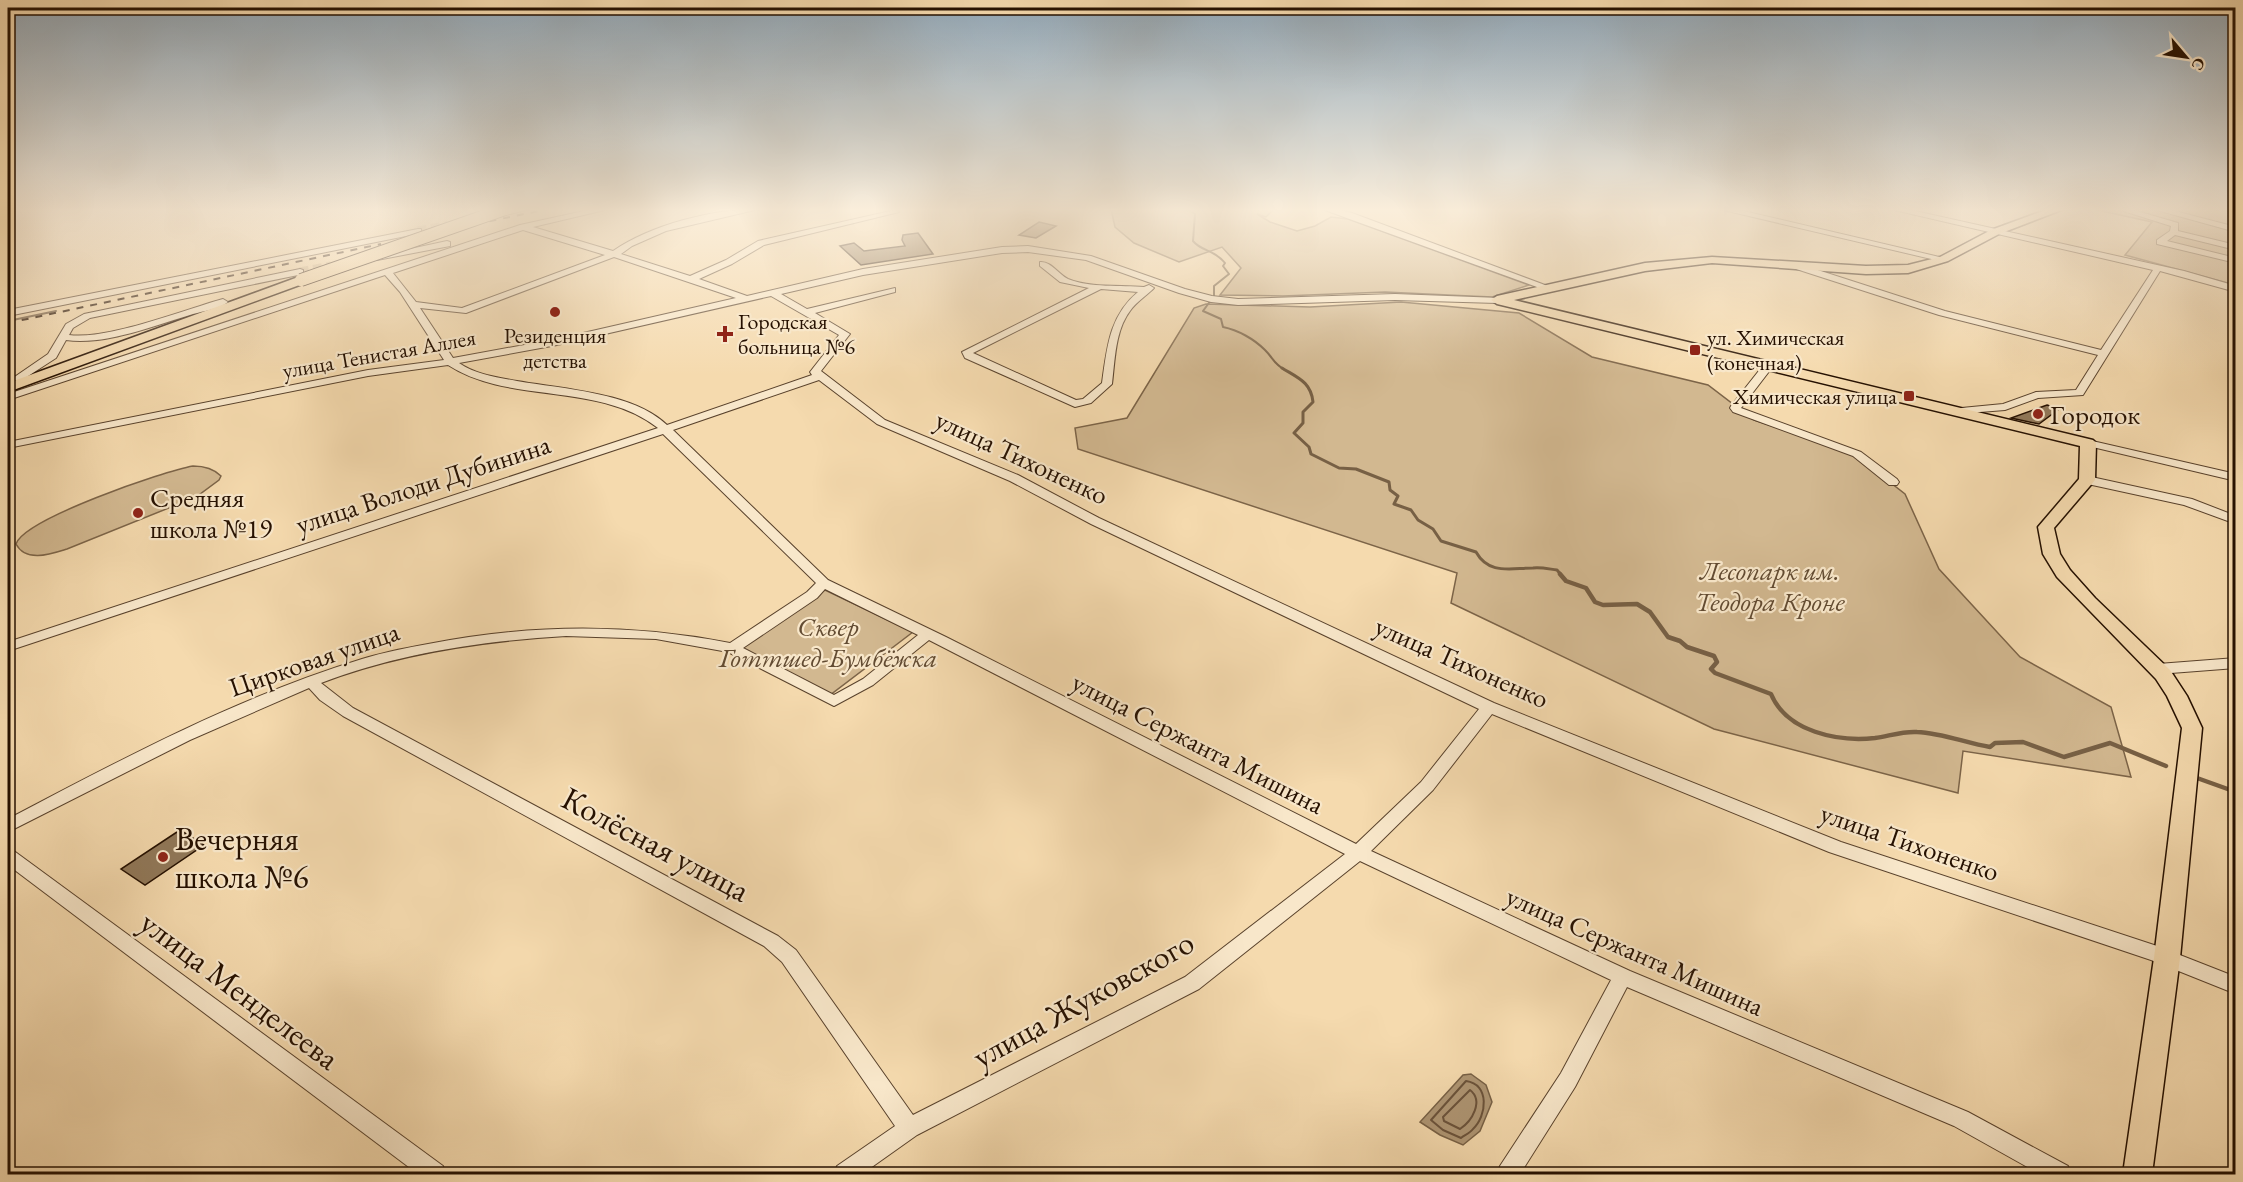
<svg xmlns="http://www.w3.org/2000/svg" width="2243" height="1182" font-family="'EB Garamond',serif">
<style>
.green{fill:#d2b890;stroke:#7c6448;stroke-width:1.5}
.water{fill:#ae9573;stroke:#776045;stroke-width:1.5}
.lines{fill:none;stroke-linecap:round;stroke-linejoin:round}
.shore{stroke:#6a523a;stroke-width:2}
.stream-far2{stroke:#776045;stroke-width:2}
.stream-far1{stroke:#776045;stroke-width:3}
.stream{stroke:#776045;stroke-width:4.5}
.building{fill:#91795a;stroke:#251000;stroke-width:1.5}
.minor-tunnel{stroke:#d6bc94;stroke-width:9;stroke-dasharray:9 4.5;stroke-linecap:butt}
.minor-casing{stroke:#59422c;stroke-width:2}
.major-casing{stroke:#251000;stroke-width:3}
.minor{fill:#f8e7ca;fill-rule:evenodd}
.major{fill:#f5daae;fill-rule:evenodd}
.rail{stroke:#251000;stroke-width:2;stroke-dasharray:7 7;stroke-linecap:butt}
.major-bridge-casing{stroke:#251000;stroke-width:14;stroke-linecap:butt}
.major-bridge{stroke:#f5daae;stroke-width:12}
.poi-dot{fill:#8f2418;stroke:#f8e7ca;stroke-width:2}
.labels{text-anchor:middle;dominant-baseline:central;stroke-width:4.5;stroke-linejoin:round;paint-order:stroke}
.far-poi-label{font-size:22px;fill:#251000;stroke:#f8e7ca;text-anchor:start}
.far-street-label{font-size:22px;fill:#251000;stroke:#f8e7ca}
.poi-label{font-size:27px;fill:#251000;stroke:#f8e7ca;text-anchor:start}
.street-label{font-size:27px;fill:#251000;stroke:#f8e7ca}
.park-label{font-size:27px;font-style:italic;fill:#624b32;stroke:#f8e7ca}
.near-poi-label{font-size:33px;fill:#251000;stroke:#f8e7ca;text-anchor:start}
.near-street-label{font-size:33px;fill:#251000;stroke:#f8e7ca}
</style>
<rect width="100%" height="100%" fill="#f5daae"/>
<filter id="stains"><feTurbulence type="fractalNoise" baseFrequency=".00333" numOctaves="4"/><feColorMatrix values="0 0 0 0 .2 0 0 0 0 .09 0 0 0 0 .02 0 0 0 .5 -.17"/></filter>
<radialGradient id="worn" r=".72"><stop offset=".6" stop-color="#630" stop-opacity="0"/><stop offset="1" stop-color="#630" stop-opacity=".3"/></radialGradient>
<g class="green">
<polygon points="1111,209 1274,209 1266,217 1257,214 1270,222 1297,231 1315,226 1331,217 1348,219 1529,285 1492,297 1385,292 1283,296 1220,295 1241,268 1222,247 1179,262 1134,243 1115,227"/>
<polygon points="2093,209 2235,209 2235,285 2125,255 2152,222"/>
<polygon points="1401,302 1519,313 1592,357 1708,385 1754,420 1851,452 1905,494 1939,569 2020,657 2111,707 2131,777 1963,751 1958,793 1714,729 1451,603 1457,573 1078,449 1075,428 1127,418 1194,308 1206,304 1310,307"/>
<path d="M193 466C204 466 213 468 221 476L219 480 196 497 67 549C51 554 26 563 16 544 24 519 164 471 193 466Z"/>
<polygon points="825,590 913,632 830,695 741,648"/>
</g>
<polygon class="water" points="1471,1074 1486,1085 1492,1102 1480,1131 1463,1145 1440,1135 1420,1122 1463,1075"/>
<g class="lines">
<g class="shore">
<path d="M1466 1081C1490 1084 1487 1116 1473 1129 1470 1133 1465 1135 1461 1138L1443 1130 1431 1120Z"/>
<path d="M1470 1090C1484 1101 1472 1121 1460 1129L1444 1121 1443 1117Z"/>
</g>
<g class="stream-far2">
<path d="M1187 209 1195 214 1193 241C1202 252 1214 249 1225 263L1223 266 1229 274 1214 286V296"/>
<path d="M1211 300 1203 311 1221 319 1223 327C1238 330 1254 339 1265 350 1274 359 1273 363 1285 370"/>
<polyline points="8,321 56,311"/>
</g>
<path class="stream-far1" d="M1282 368C1298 378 1311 382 1313 402L1303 412V423L1294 433 1309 447 1311 454 1339 468 1356 469 1389 482 1390 490 1398 496 1394 504 1411 510 1418 520 1433 529 1441 541 1476 552C1489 575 1510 568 1533 568 1541 567 1549 569 1557 570L1562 576"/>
<g class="stream">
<path d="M1560 574 1566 581 1586 588 1595 602 1603 605 1637 604 1650 612 1668 637 1680 641 1687 647 1714 656 1717 662 1711 669 1715 673 1771 694C1787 732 1838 742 1875 738 1889 736 1903 731 1917 732 1942 733 1966 743 1990 747L1995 743 2023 742 2064 757 2110 743 2166 766"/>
<polyline points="2197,778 2236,792"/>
</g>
</g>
<g class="building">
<polygon points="1039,222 1056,226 1036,238 1019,235"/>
<polygon points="918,233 933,254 861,265 840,246 854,243 864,251 905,246 902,240 903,235"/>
<polygon points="2047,405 2059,409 2039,424 2011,418"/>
<polygon points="180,830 204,845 145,885 121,869"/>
</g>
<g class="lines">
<g class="minor-tunnel">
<polyline points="418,231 448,225"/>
<polyline points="300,272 331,266"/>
</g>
<defs>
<g id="minor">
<polygon points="514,209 530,209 494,218 490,216"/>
<path d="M593 209H609L533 227 613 251C651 225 712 209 759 209L666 231 632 246 621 254 690 276 726 260 758 241 895 210 899 212 764 245 732 264 699 279 747 296 863 269 1002 247 1028 246 1091 256 1185 289 1212 296 1238 299 1395 294 1500 298 1502 300 1497 303 1395 300 1238 305 1211 302 1179 293 1086 260 1028 252 1002 253 863 275 781 294 807 309 895 288V292L815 313 850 334 821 371 885 420 1018 475 1099 518 1494 703 1841 842 2157 946 2236 977V994L2151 960 1829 852 1492 714 1433 790 1371 851 1630 971 1968 1112 2068 1166 2071 1174H2040L1954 1126 1627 987 1575 1087 1520 1174H1497L1500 1166 1561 1073 1611 980 1360 861 1199 989 917 1135 862 1174H834L837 1166 895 1126 782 962 764 946 343 716 320 700 309 688 190 740 8 832V819C122 759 238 697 362 659 384 652 406 648 428 644 529 624 629 623 730 643L807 592 816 583 663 434 8 651V642L658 428C598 381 509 405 448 365L368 376 8 448V442L368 370 444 360 400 292 385 275 8 400V394L520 225ZM523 230 605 255 462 308 416 302 393 273ZM614 257 736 298 557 339 453 358 420 308 466 313ZM771 296 839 335 810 372 812 375 667 425C633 392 562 389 517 381 496 377 477 375 459 363L557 345ZM819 380 877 424 1010 481 1091 524 1479 709 1421 782 1356 844 946 637 828 580 673 430ZM825 589 918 635 863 679 834 695 743 648 817 598ZM566 636 656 639 728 652 834 706 873 685 929 640 1345 854 1185 977 913 1115 796 950 778 936 353 708 321 683C399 653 483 641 566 636Z"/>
<polygon points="1322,209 1336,209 1352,213 1553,288 1545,290"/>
<polygon points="1719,209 1735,209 1948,259 1944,262"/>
<polygon points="1890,209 1906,209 2184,271 2236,286 2236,292 2160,271 2083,395 2038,398 2005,410 1955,414 1951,413 1951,409 2003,404 2036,392 2076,390 2098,355 1939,315 1790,267 1790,263 1796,263 1945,311 2101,350 2153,270"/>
<polygon points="2117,209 2130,209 2178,223 2178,231 2236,245 2236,250 2175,235 2167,241 2236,258 2236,263 2157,244 2157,240 2170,231 2171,226"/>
<polygon points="2153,209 2167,209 2236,227 2236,232"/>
<polygon points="418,229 421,229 421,233 8,316 8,310"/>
<polygon points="447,241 450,242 450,246 377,260 373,257"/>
<path d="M1040 262C1051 261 1058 274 1068 279 1090 288 1121 285 1144 287L1149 285 1154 288C1146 296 1136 302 1130 311 1115 331 1115 360 1112 384L1091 403 1075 407 965 358 962 352 1089 288 1060 282 1040 266ZM1101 289 1138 292C1109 316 1107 348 1102 383L1083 399 1076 400 973 353Z"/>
<path d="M300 269 303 270V274L90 318 73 328 69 335C108 340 183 310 223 299L228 302C219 309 204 311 193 314 156 325 104 346 66 340L56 358 22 380H14L13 378 48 354 66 324 84 314Z"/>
<polygon points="1769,362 1774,365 1741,408 1861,452 1897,479 1899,482 1897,485 1889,485 1853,456 1733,412 1730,408 1731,406 1765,363"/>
<polygon points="2088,440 2236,474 2236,481 2084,445 2082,443"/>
<polygon points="2087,476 2192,499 2236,516 2236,524 2184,505 2083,483 2081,480 2083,477"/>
<polygon points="2236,658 2236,668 2158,674 2151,669 2158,664"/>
<polygon points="8,849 14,851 443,1166 446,1174 418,1174 8,865"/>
</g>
<g id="major">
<polygon points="2048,209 2064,209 1999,234 1948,261 1908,273 1866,274 1712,263 1645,271 1514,300 2093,440 2096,443 2095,480 2054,528 2060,554 2070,570 2095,598 2170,670 2187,696 2202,728 2180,958 2152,1174 2123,1174 2154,958 2182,728 2167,696 2156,679 2057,577 2043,554 2038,527 2079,479 2080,446 1497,304 1491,300 1497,296 1645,263 1712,257 1866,266 1908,265 1940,257 1991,230"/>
<polygon points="301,276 305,277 305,283 8,392 8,383"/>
</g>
</defs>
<use href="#minor" class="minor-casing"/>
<use href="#major" class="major-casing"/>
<use href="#minor" class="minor"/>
<use href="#major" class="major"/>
<g class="rail">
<polyline points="462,227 548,209"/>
<polyline points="8,323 381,244"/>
</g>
<defs>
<polyline id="major-bridge" points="301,280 505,209"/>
</defs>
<use href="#major-bridge" class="major-bridge-casing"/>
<use href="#major-bridge" class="major-bridge"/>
</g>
<linearGradient id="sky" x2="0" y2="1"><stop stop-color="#91a8b9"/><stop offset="0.56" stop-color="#faeedb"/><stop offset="1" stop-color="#faeedb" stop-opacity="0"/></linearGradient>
<rect width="2243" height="375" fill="url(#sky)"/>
<g class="poi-dot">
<circle cx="555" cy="312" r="6"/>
<path d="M722 325h6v6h6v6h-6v6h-6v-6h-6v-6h6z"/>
<rect x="1689" y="344" width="12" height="12" rx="3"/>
<rect x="1903" y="390" width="12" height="12" rx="3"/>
<circle cx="2038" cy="414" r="6"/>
<circle cx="138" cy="513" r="6"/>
<circle cx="163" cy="857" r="6"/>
</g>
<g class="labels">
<g class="far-poi-label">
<text x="738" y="321">Городская<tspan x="738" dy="25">больница №6</tspan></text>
<text x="555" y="335" text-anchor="middle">Резиденция<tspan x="555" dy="25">детства</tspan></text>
<text x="1707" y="337">ул. Химическая<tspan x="1707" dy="25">(конечная)</tspan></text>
<text x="1897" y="396" text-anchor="end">Химическая улица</text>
</g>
<g class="far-street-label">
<text transform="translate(379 354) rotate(-10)">улица Тенистая Аллея</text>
</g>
<g class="poi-label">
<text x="2050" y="414">Городок</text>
<text x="150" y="497">Средняя<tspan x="150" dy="31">школа №19</tspan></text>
</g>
<g class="street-label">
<text transform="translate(1022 457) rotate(25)">улица Тихоненко</text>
<text transform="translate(423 484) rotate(-18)">улица Володи Дубинина</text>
<text transform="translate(314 659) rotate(-19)">Цирковая улица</text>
<text transform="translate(1462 662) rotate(24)">улица Тихоненко</text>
<text transform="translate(1198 743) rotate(27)">улица Сержанта Мишина</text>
<text transform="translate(1910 842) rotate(19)">улица Тихоненко</text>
<text transform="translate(1635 951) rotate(24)">улица Сержанта Мишина</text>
</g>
<g class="park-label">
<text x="1770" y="570">Лесопарк им.<tspan x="1770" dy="31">Теодора Кроне</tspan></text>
<text x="828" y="626">Сквер<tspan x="828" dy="31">Готтшед-Бумбёжка</tspan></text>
</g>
<g class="near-poi-label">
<text x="175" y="838">Вечерняя<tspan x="175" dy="38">школа №6</tspan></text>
</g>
<g class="near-street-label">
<text transform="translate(656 844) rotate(28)">Колёсная улица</text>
<text transform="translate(240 990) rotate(37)">улица Менделеева</text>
<text transform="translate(1083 999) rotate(-29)">улица Жуковского</text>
</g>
</g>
<rect width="2243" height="1182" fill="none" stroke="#f5daae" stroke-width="30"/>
<rect x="9" y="9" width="2225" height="1164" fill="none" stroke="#251000" stroke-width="3"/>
<rect x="15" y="15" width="2213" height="1152" fill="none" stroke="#251000" stroke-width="1.5"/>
<g transform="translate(2186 57) rotate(119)" stroke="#f8e7ca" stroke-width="4.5" paint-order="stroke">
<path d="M0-4.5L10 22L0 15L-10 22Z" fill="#251000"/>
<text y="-9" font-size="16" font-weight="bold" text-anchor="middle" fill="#251000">С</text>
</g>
<rect width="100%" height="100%" filter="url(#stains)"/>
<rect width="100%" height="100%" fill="url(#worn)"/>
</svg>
